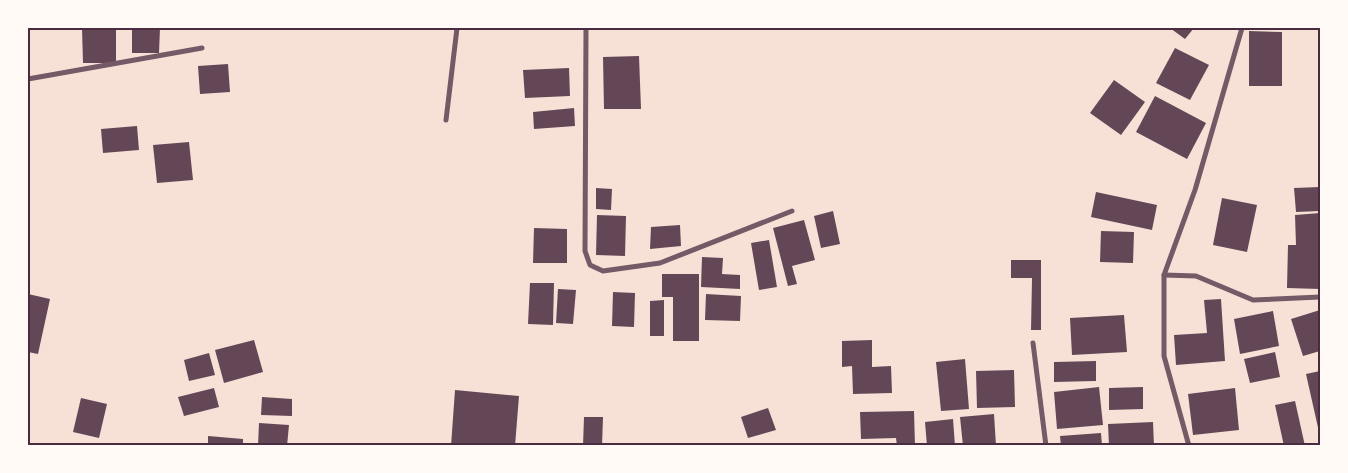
<svg xmlns="http://www.w3.org/2000/svg" width="1348" height="473" font-family="'Times New Roman',serif">
<style>
.building{fill:#644757}
.lines{fill:none;stroke-linecap:round;stroke-linejoin:round}
.minor{stroke:#755966;stroke-width:5}
.neatline{fill:none;stroke:#4a2c40;stroke-width:2}
</style>
<rect width="100%" height="100%" fill="#f7e1d7"/>
<g class="building">
<polygon points="82,28 116,28 116,63 83,63"/>
<polygon points="132,28 160,28 159,53 132,53"/>
<polygon points="1170,28 1194,28 1185,39"/>
<polygon points="1249,31 1282,32 1282,86 1249,86"/>
<polygon points="1175,48 1209,65 1190,100 1156,83"/>
<polygon points="639,56 641,109 604,109 603,57"/>
<polygon points="228,64 230,92 200,94 198,66"/>
<polygon points="569,68 570,96 525,98 523,70"/>
<polygon points="1114,80 1145,102 1121,135 1090,113"/>
<polygon points="1155,96 1206,123 1187,159 1136,132"/>
<polygon points="574,108 575,126 534,129 533,112"/>
<polygon points="137,126 139,150 103,153 101,129"/>
<polygon points="189,142 193,180 157,183 153,145"/>
<polygon points="1320,187 1320,211 1296,212 1294,188"/>
<polygon points="596,188 612,189 611,210 596,209"/>
<polygon points="1096,192 1157,205 1152,230 1091,217"/>
<polygon points="1222,198 1257,205 1247,252 1213,245"/>
<polygon points="833,211 840,244 821,248 814,216"/>
<polygon points="1320,213 1320,289 1287,288 1288,245 1296,245 1295,215"/>
<polygon points="597,215 626,216 625,256 596,255"/>
<polygon points="804,220 815,260 792,266 797,284 788,286 773,228"/>
<polygon points="680,225 681,246 650,249 651,227"/>
<polygon points="534,228 567,229 567,263 533,263"/>
<polygon points="1101,231 1134,232 1133,263 1100,262"/>
<polygon points="769,240 777,287 759,290 751,243"/>
<polygon points="702,257 723,258 722,274 740,275 740,289 701,287"/>
<polygon points="1011,260 1041,260 1041,330 1031,330 1032,278 1011,278"/>
<polygon points="662,274 699,274 699,341 673,341 673,297 662,297"/>
<polygon points="530,283 554,283 553,325 528,324"/>
<polygon points="558,289 576,290 573,324 556,323"/>
<polygon points="613,292 635,293 634,327 612,326"/>
<polygon points="28,294 50,299 38,354 28,352"/>
<polygon points="706,294 741,296 740,321 705,320"/>
<polygon points="1221,299 1225,361 1176,365 1174,335 1207,333 1204,300"/>
<polygon points="664,300 664,336 650,336 650,301"/>
<polygon points="1320,310 1320,351 1303,356 1291,319"/>
<polygon points="1273,311 1279,346 1240,354 1234,319"/>
<polygon points="1124,315 1127,352 1072,355 1070,318"/>
<polygon points="254,340 263,372 224,383 215,350"/>
<polygon points="872,340 872,367 891,366 892,393 853,394 852,366 842,367 842,341"/>
<polygon points="1275,352 1280,377 1250,383 1244,359"/>
<polygon points="209,353 215,375 189,381 184,360"/>
<polygon points="965,359 969,409 941,411 936,362"/>
<polygon points="1096,361 1096,381 1054,382 1054,362"/>
<polygon points="1014,370 1015,407 977,408 976,371"/>
<polygon points="1320,371 1320,432 1319,432 1306,374"/>
<polygon points="1099,387 1103,425 1057,429 1054,392"/>
<polygon points="1143,387 1143,409 1109,410 1109,388"/>
<polygon points="214,388 219,407 184,416 178,397"/>
<polygon points="1235,388 1239,430 1193,435 1188,394"/>
<polygon points="455,390 519,396 515,446 451,446"/>
<polygon points="262,397 292,399 292,416 261,415"/>
<polygon points="81,398 107,404 99,438 73,432"/>
<polygon points="1295,401 1305,446 1284,446 1275,405"/>
<polygon points="768,408 776,430 748,438 741,417"/>
<polygon points="914,411 915,446 897,446 896,438 861,439 860,412"/>
<polygon points="994,414 996,446 963,446 960,417"/>
<polygon points="584,417 603,417 602,446 583,446"/>
<polygon points="953,419 955,446 927,446 925,422"/>
<polygon points="1153,422 1154,446 1109,446 1108,424"/>
<polygon points="259,423 289,425 287,446 258,446"/>
<polygon points="1101,433 1102,446 1061,446 1060,436"/>
<polygon points="208,436 243,439 243,446 208,446"/>
<rect x="399" y="443" width="45" height="3"/>
</g>
<g class="lines">
<g class="minor">
<polyline points="586,28 585,251 590,265 603,271 660,263 792,211"/>
<polyline points="28,79 202,48"/>
<polyline points="446,120 457,28"/>
<polyline points="1164,275 1196,276 1253,300 1320,297"/>
<polyline points="1033,343 1046,446"/>
<polyline points="1189,446 1164,356 1164,275 1195,190 1242,28"/>
</g>
</g>
<rect width="1348" height="473" fill="none" stroke="#fffaf5" stroke-width="58"/>
<rect x="29" y="29" width="1290" height="415" class="neatline"/>
</svg>
